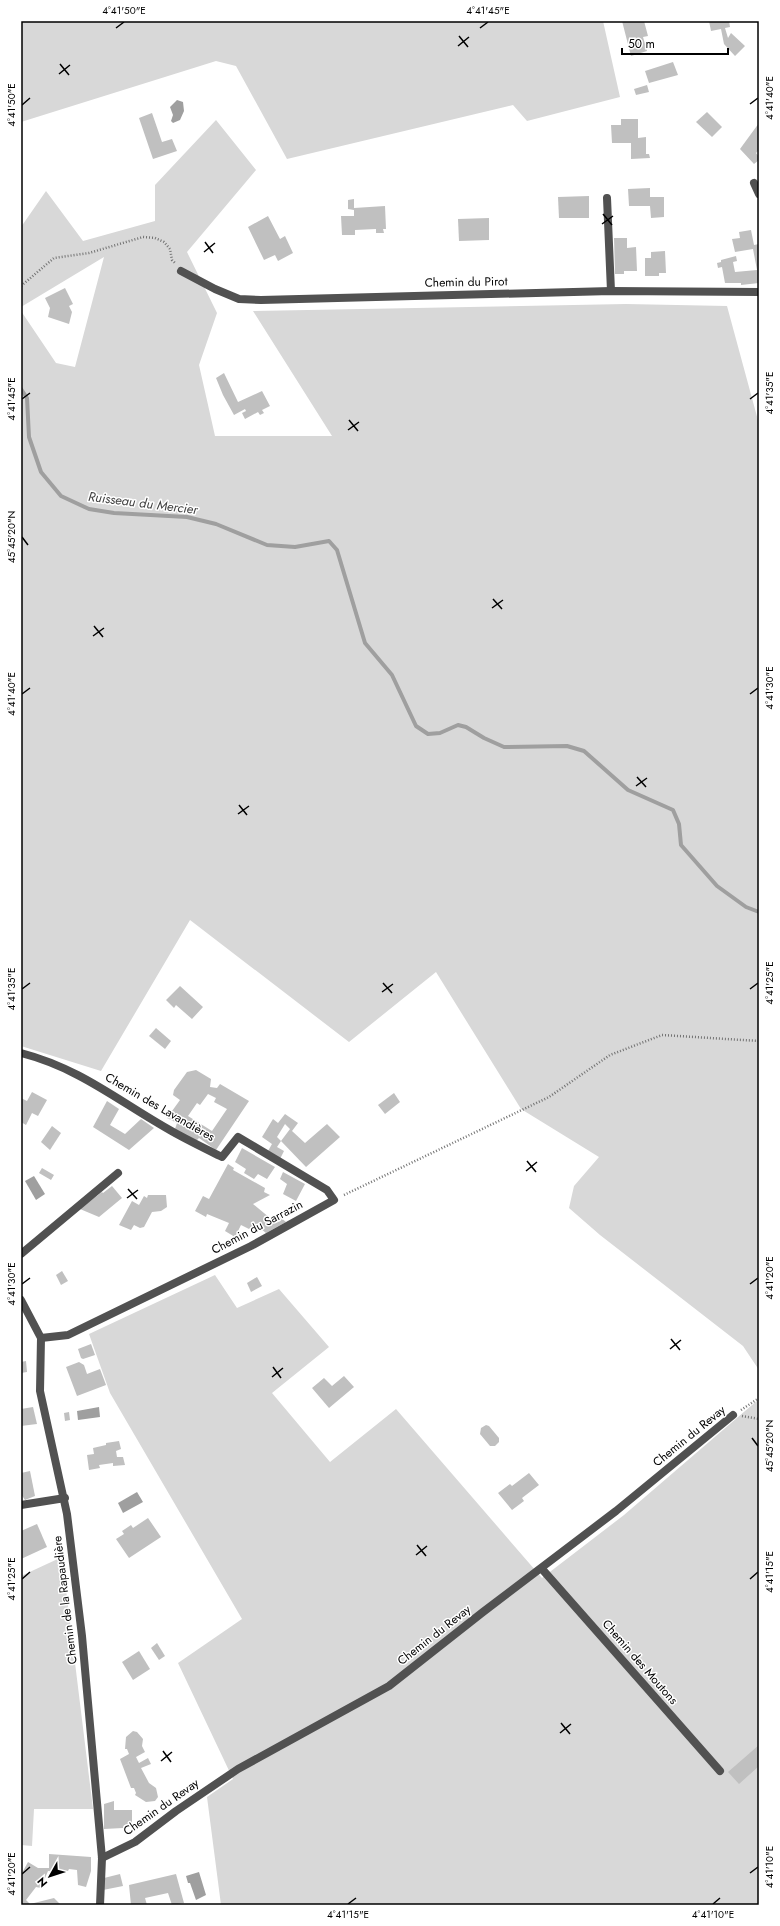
<svg xmlns="http://www.w3.org/2000/svg" width="780" height="1926" font-family="Jost,sans-serif">
<style>
.green{fill:#d8d8d8}
.water{fill:#9f9f9f}
.lines{fill:none;stroke-linecap:round;stroke-linejoin:round}
.stream{stroke:#9f9f9f;stroke-width:4}
.building{fill:#c0c0c0;fill-rule:evenodd}
.path{stroke:#737373;stroke-width:2.5;stroke-dasharray:1 2;stroke-linecap:butt}
.lane{stroke:#515151;stroke-width:8}
.street{stroke:#515151;stroke-width:8}
.ticks{fill:none;stroke:#000;stroke-width:1.5}
.labels{text-anchor:middle;dominant-baseline:central;stroke-width:3;stroke-linejoin:round;paint-order:stroke}
.street-label{font-size:12px;fill:#000;stroke:#fff}
.water-label{font-size:13px;font-style:italic;fill:#404040;stroke:#fff}
.neatline{fill:none;stroke:#000;stroke-width:1.5}
.ticks-label{font-size:10px;text-anchor:middle;fill:#000}
</style>
<rect width="100%" height="100%" fill="#fff"/>
<g class="green">
<polygon points="21,21 603,21 620,97 527,121 513,105 287,159 236,66 216,61 21,122"/>
<polygon points="216,120 256,170 187,252 217,313 199,365 215,436 332,436 253,311 626,304 727,306 759,424 759,1370 743,1346 600,1235 569,1208 574,1186 599,1157 521,1109 436,972 349,1042 190,920 101,1071 21,1046 21,311 56,363 75,367 104,257 21,307 21,227 46,191 83,241 155,221 155,185"/>
<polygon points="215,1275 237,1308 279,1289 329,1347 272,1393 330,1462 396,1409 542,1578 624,1515 759,1399 759,1905 221,1905 207,1797 233,1779 178,1663 242,1619 110,1393 89,1334"/>
<polygon points="62,1557 93,1809 34,1809 32,1846 21,1845 21,1576"/>
</g>
<g class="water">
<polygon points="177,100 183,102 184,111 180,120 173,123 171,121 173,115 170,107"/>
<polygon points="34,1176 45,1194 36,1200 25,1181"/>
<polygon points="99,1407 100,1417 78,1420 77,1411"/>
<polygon points="137,1492 143,1502 123,1513 118,1503"/>
<polygon points="199,1872 206,1895 196,1900 190,1883 188,1883 186,1876"/>
</g>
<g class="lines">
<polyline class="stream" points="21,389 27,398 29,437 41,472 61,496 89,509 114,513 187,517 216,524 267,545 295,547 329,541 337,550 365,643 392,675 416,726 428,734 440,733 458,725 466,727 484,738 504,747 567,746 584,751 628,790 673,810 679,824 681,845 717,886 746,907 759,912"/>
</g>
<g class="building">
<polygon points="622,21 644,21 648,36 643,37 647,51 631,56"/>
<polygon points="709,21 729,21 730,27 725,28 728,38 731,33 745,46 735,56 724,44 721,29 711,31"/>
<polygon points="673,62 678,75 649,83 645,71"/>
<polygon points="647,85 649,92 636,95 634,89"/>
<polygon points="707,112 722,127 712,137 696,122"/>
<polygon points="152,113 162,142 172,139 177,151 153,159 139,118"/>
<polygon points="621,119 638,119 638,138 646,137 646,154 649,154 650,158 631,159 631,143 612,143 611,125 621,125"/>
<polygon points="759,123 759,150 756,153 759,157 759,160 754,164 740,149"/>
<polygon points="650,188 650,197 664,197 664,217 651,218 650,206 629,206 628,189"/>
<polygon points="589,196 589,218 559,218 558,197"/>
<polygon points="354,199 354,208 385,206 386,229 383,229 384,233 376,233 376,229 355,230 355,235 342,235 341,216 354,216 354,210 348,209 348,200"/>
<polygon points="268,216 280,239 285,236 293,253 278,261 275,255 264,260 248,227"/>
<polygon points="489,218 489,240 459,241 458,219"/>
<polygon points="751,230 754,245 759,244 759,283 741,285 741,283 725,283 722,267 718,268 717,263 721,262 721,260 736,256 737,261 733,262 735,272 757,270 753,249 735,252 732,239 740,238 739,232"/>
<polygon points="614,238 627,238 627,248 636,247 637,271 624,271 624,274 615,274"/>
<polygon points="665,251 666,273 659,273 659,276 645,276 645,258 651,258 651,252"/>
<polygon points="65,288 73,304 69,306 72,312 69,324 48,317 50,308 45,298"/>
<polygon points="224,373 238,402 262,391 270,406 262,410 264,413 260,415 258,412 245,419 242,413 246,411 245,409 234,415 223,395 216,378"/>
<polygon points="180,986 203,1007 192,1019 176,1005 174,1008 166,1000"/>
<polygon points="156,1028 171,1041 165,1049 149,1036"/>
<path d="M196 1070 211 1079 210 1087 217 1088 220 1084 249 1101 216 1150 199 1138 196 1141 175 1129 177 1123 167 1118 180 1100 173 1095 174 1090 187 1072ZM208 1094 216 1098 214 1102 227 1109 212 1131 188 1116 197 1103 200 1105Z"/>
<polygon points="32,1092 47,1100 38,1116 32,1113 26,1125 21,1122 21,1098 27,1101"/>
<polygon points="394,1093 400,1102 385,1114 378,1105"/>
<polygon points="107,1101 119,1109 110,1125 125,1134 141,1119 154,1128 129,1150 93,1127"/>
<path d="M285 1114 298 1123 292 1131 305 1143 327 1124 340 1137 306 1167 281 1141 277 1147 284 1151 280 1159 268 1151 272 1144 262 1137 273 1119 278 1123ZM285 1124 290 1129 281 1141 277 1137Z"/>
<polygon points="52,1126 61,1133 50,1150 41,1142"/>
<polygon points="242,1148 275,1167 267,1179 258,1174 254,1179 244,1173 246,1169 235,1162"/>
<polygon points="228,1164 234,1168 233,1170 265,1188 264,1192 270,1195 253,1204 270,1218 273,1215 277,1219 280,1217 286,1222 266,1233 255,1224 249,1229 241,1225 235,1237 225,1231 229,1223 207,1214 206,1217 195,1211 203,1196 209,1199"/>
<polygon points="42,1168 54,1175 51,1180 39,1173"/>
<polygon points="283,1172 305,1184 296,1201 283,1194 287,1184 280,1179"/>
<polygon points="112,1186 122,1198 99,1217 80,1209 102,1192 103,1193"/>
<polygon points="148,1195 166,1195 167,1207 161,1211 152,1212 144,1227 140,1228 134,1225 131,1230 119,1225 132,1201 139,1205 144,1196 147,1198"/>
<polygon points="62,1271 68,1281 61,1285 56,1275"/>
<polygon points="257,1277 262,1286 251,1292 247,1283"/>
<polygon points="91,1344 95,1355 83,1359 81,1358 78,1349"/>
<polygon points="26,1361 27,1372 21,1373 21,1362"/>
<polygon points="79,1362 84,1365 87,1374 100,1369 106,1385 77,1396 66,1367"/>
<polygon points="344,1376 354,1387 329,1408 312,1388 324,1378 332,1386"/>
<polygon points="33,1407 37,1424 21,1426 21,1409"/>
<polygon points="69,1412 70,1420 65,1421 64,1413"/>
<polygon points="486,1425 489,1426 499,1438 499,1442 495,1446 490,1446 480,1434 481,1428"/>
<polygon points="119,1441 121,1449 116,1451 117,1457 123,1457 125,1465 113,1466 113,1463 99,1465 100,1468 89,1470 87,1455 94,1454 93,1448 106,1445 106,1443"/>
<polygon points="30,1471 35,1496 25,1500 21,1494 21,1473"/>
<polygon points="529,1473 539,1485 522,1498 524,1501 512,1510 498,1493 510,1484 512,1486"/>
<polygon points="148,1518 161,1537 129,1558 116,1539 124,1534 122,1531 131,1525 133,1528"/>
<polygon points="37,1524 47,1547 21,1559 21,1531"/>
<polygon points="157,1643 165,1656 159,1660 151,1648"/>
<polygon points="139,1651 150,1669 133,1680 122,1662"/>
<polygon points="133,1731 137,1732 143,1739 142,1746 145,1752 136,1757 139,1763 148,1758 151,1764 141,1768 149,1783 156,1788 158,1797 155,1801 146,1802 135,1795 136,1793 134,1788 131,1788 120,1759 129,1754 127,1749 125,1749 126,1737"/>
<polygon points="759,1745 759,1766 739,1784 728,1772"/>
<polygon points="114,1801 114,1810 132,1810 132,1825 124,1825 123,1828 104,1829 104,1804"/>
<polygon points="49,1854 91,1857 91,1871 86,1887 78,1885 77,1870 69,1869 67,1873 48,1871 41,1888 36,1887 26,1900 30,1904 54,1898 61,1905 21,1905 21,1875 28,1862 38,1868 49,1868"/>
<polygon points="120,1874 123,1886 103,1890 104,1878"/>
<polygon points="176,1874 184,1903 172,1905 168,1893 145,1898 147,1905 131,1905 129,1885"/>
</g>
<g class="lines">
<g class="path">
<polyline points="21,286 54,258 89,253 143,237 155,238 164,242 170,249 172,260 176,264"/>
<polyline points="344,1195 549,1097 610,1055 662,1035 759,1041"/>
<polyline points="741,1410 759,1398"/>
<polyline points="742,1416 759,1419"/>
</g>
<g class="lane">
<polyline points="754,183 759,194"/>
<polyline points="607,198 611,291"/>
<polyline points="21,1254 118,1173"/>
<polyline points="21,1505 65,1498"/>
</g>
<g class="street">
<polyline points="181,271 215,289 239,299 261,300 611,291 759,292"/>
<path d="M21 1053C79 1068 117 1100 168 1129 185 1139 204 1148 222 1157L238 1137 327 1190 334 1200 251 1246 68 1335 41 1338"/>
<polyline points="21,1300 41,1338 40,1391 67,1514 82,1636 102,1858 100,1905"/>
<polyline points="542,1569 720,1771"/>
<polyline points="102,1858 135,1842 176,1811 238,1769 389,1686 483,1612 616,1511 733,1415"/>
</g>
</g>
<path class="ticks" d="M116 28 124 22M480 28 488 22M459 36 468 47M458 46 469 37M60 64 69 75M59 74 70 65M750 104 758 98M22 105 30 98M603 214 612 225M602 224 613 216M205 242 213 253M204 252 215 243M22 399 30 393M750 399 758 393M349 420 358 431M348 430 359 422M22 537 28 545M493 599 502 609M492 608 503 600M94 626 103 637M93 636 104 628M22 694 30 688M750 694 758 688M637 777 646 787M636 786 647 778M239 805 247 815M238 814 249 806M383 983 392 993M22 989 30 983M750 989 758 983M382 992 393 984M527 1161 536 1172M526 1171 537 1162M128 1189 137 1199M127 1198 138 1190M22 1284 30 1278M750 1284 758 1278M671 1339 680 1350M670 1349 681 1340M273 1367 281 1378M272 1377 283 1368M752 1438 758 1446M417 1545 426 1556M416 1555 427 1546M22 1579 30 1572M750 1579 758 1572M561 1723 570 1734M560 1733 571 1724M163 1751 171 1762M161 1761 172 1752M750 1873 758 1867M22 1874 30 1867M348 1904 356 1898M713 1904 720 1898"/>
<g class="labels">
<g class="street-label">
<text transform="translate(466 282) rotate(-1)">Chemin du Pirot</text>
<text transform="translate(160 1107) rotate(30)">Chemin des Lavandières</text>
<text transform="translate(257 1227) rotate(-28)">Chemin du Sarrazin</text>
<text transform="translate(689 1436) rotate(-39)">Chemin du Revay</text>
<text transform="translate(65 1600) rotate(-97)">Chemin de la Rapaudière</text>
<text transform="translate(434 1635) rotate(-38)">Chemin du Revay</text>
<text transform="translate(640 1662) rotate(49)">Chemin des Moutons</text>
<text transform="translate(161 1807) rotate(-35)">Chemin du Revay</text>
</g>
<g class="water-label">
<text transform="translate(143 503) rotate(7)">Ruisseau du Mercier</text>
</g>
</g>
<rect width="780" height="1926" fill="none" stroke="#ffffff" stroke-width="44"/>
<g transform="translate(50 1876) rotate(231)" stroke="#ffffff" stroke-width="3" paint-order="stroke">
<path d="M0-3L7 15L0 10L-7 15Z" fill="#000000"/>
<text y="-6" font-size="11" font-weight="bold" text-anchor="middle" fill="#000000">N</text>
</g>
<path d="M622 48v6h106v-6" fill="none" stroke="#000000" stroke-width="2"/>
<text x="628" y="48" font-size="12" fill="#000000" stroke="#ffffff" stroke-width="3" paint-order="stroke">50 m</text>
<rect x="22" y="22" width="736" height="1882" class="neatline"/>
<g class="ticks-label">
<text x="124" y="14">4°41'50"E</text>
<text x="488" y="14">4°41'45"E</text>
<text transform="translate(769 98) rotate(-90)" y="4">4°41'40"E</text>
<text transform="translate(11 105) rotate(-90)" y="4">4°41'50"E</text>
<text transform="translate(769 393) rotate(-90)" y="4">4°41'35"E</text>
<text transform="translate(11 399) rotate(-90)" y="4">4°41'45"E</text>
<text transform="translate(11 537) rotate(-90)" y="4">45°45'20"N</text>
<text transform="translate(769 688) rotate(-90)" y="4">4°41'30"E</text>
<text transform="translate(11 694) rotate(-90)" y="4">4°41'40"E</text>
<text transform="translate(769 983) rotate(-90)" y="4">4°41'25"E</text>
<text transform="translate(11 989) rotate(-90)" y="4">4°41'35"E</text>
<text transform="translate(769 1278) rotate(-90)" y="4">4°41'20"E</text>
<text transform="translate(11 1284) rotate(-90)" y="4">4°41'30"E</text>
<text transform="translate(769 1446) rotate(-90)" y="4">45°45'20"N</text>
<text transform="translate(769 1572) rotate(-90)" y="4">4°41'15"E</text>
<text transform="translate(11 1579) rotate(-90)" y="4">4°41'25"E</text>
<text transform="translate(769 1867) rotate(-90)" y="4">4°41'10"E</text>
<text transform="translate(11 1874) rotate(-90)" y="4">4°41'20"E</text>
<text x="348" y="1918">4°41'15"E</text>
<text x="713" y="1918">4°41'10"E</text>
</g>
</svg>
